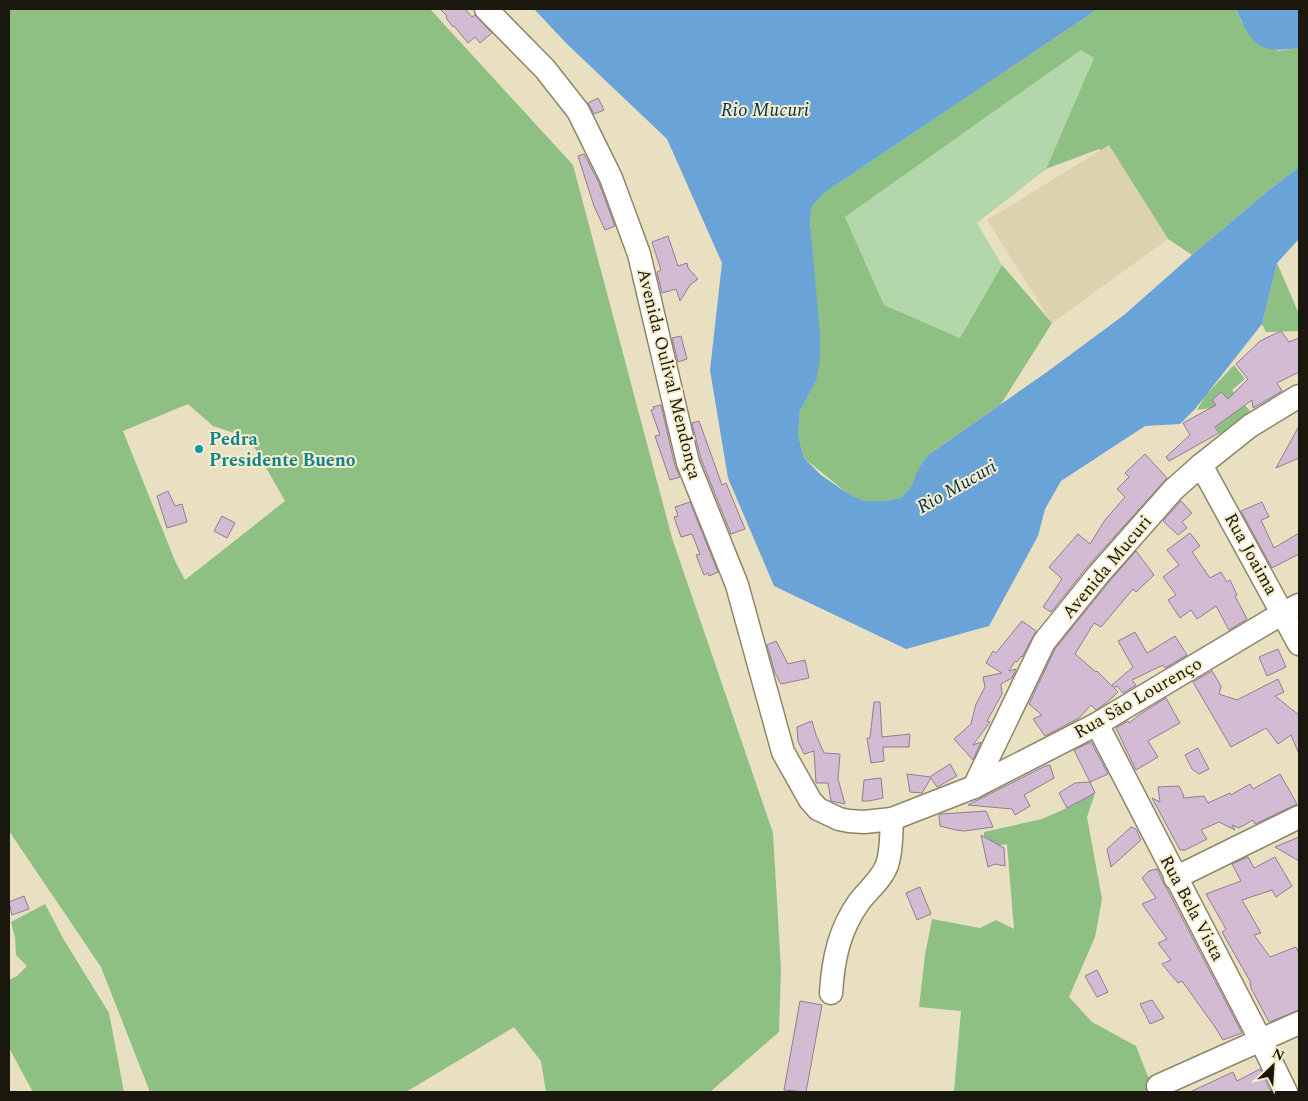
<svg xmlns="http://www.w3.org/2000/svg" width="1308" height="1101" font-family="Spectral,serif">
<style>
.green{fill:#b3d6ab}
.forest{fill:#8ebf83;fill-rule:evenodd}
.sand{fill:#dcd2ae}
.water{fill:#6aa3d7}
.building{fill:#d3bbd4;stroke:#927c93}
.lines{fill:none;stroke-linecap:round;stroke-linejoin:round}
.minor-casing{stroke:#8d8669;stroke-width:25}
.minor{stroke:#fff;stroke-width:22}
.culture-dot{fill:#0f9aa8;stroke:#f5eecd;stroke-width:2}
.labels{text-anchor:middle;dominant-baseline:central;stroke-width:4;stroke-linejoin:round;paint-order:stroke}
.street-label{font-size:18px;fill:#1a170c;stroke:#f5eecd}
.culture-label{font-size:18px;font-weight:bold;fill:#0d838f;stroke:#f5eecd;text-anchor:start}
.water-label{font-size:19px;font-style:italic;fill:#043253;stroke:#f5eecd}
</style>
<rect width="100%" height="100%" fill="#e8e0c0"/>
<polygon class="green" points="1081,50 1094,58 1046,169 977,223 1002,265 960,338 884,305 845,217"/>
<g class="forest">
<path d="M9 9H430L573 165 672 538 773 833 781 970 779 1032 710 1092H546L541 1061 514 1027 406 1092H150L101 967 9 831ZM188 404 213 426 249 438 285 501 185 580 175 561 123 431Z"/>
<polygon points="1098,9 1236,9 1242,23 1278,51 1299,48 1299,167 1269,190 1192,255 1168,239 1137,190 1099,149 1046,169 1094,58 1081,50 845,217 884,305 960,338 1002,265 1052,323 1001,404 928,455 912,485 901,498 885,501 864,501 847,493 804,458 798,435 800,411 816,381 815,286 810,220 812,206 824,193"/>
<polygon points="1277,263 1299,314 1299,331 1266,332 1262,324"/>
<polygon points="1234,365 1245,379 1232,390 1250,411 1220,434 1215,425 1218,422 1210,408 1197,410 1205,396"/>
<polygon points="1095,793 1087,817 1102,899 1095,937 1069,997 1092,1022 1136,1046 1154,1092 954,1092 961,1011 919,1007 925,955 932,919 980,928 996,920 1014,929 1007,844 984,848 984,832 1042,819 1067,808"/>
<polygon points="45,904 64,940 109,1013 124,1092 33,1092 9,1048 9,980 17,976 27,966 16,955 15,937 11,922"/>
</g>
<polygon class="sand" points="1109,145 1168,239 1052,323 987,220"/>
<g class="water">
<polygon points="534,9 1098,9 824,193 812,206 810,220 820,335 820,359 816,381 800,411 798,435 804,458 821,475 847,493 864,501 885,501 901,498 912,485 918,470 928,455 1047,372 1124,315 1192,255 1269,190 1299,167 1299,239 1277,263 1262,324 1195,409 1180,424 1145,426 1061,481 1045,509 1038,536 989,626 906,649 774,586 728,478 710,370 722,263 667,139 567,44"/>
<path d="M1236 9H1299V48C1258 54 1252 45 1236 9Z"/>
</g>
<g class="building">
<polygon points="440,9 465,9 472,17 475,15 492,33 480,43 475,37 468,43 454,26 453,27 446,18 447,16"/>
<polygon points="598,98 604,110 594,114 588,103"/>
<polygon points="584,154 599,183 615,226 605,230 594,206 578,156"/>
<polygon points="668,236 678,266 687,263 688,268 698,279 690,285 680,301 676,289 662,293 657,272 661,270 652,242"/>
<polygon points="1281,331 1289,342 1299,338 1299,372 1277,383 1282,391 1253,408 1252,400 1215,427 1219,433 1169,461 1166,457 1190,435 1183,423 1216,405 1212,400 1221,392 1228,399 1248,379 1236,364 1260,341"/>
<polygon points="681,336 687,359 678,362 672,338"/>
<polygon points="661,405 675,466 680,477 670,480 655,436 660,435 651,410 654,409 653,407"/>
<polygon points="699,421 722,485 726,483 745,529 731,534 701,459 692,423"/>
<polygon points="1299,426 1299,458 1276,468"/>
<polygon points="1145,454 1167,478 1088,566 1051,612 1043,607 1062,579 1049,567 1078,534 1090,544 1105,520 1125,497 1117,489 1129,477 1125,473"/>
<polygon points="168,491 175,506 182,504 187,522 167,528 157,496"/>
<polygon points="1181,501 1192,513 1182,522 1187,528 1178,535 1163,521"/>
<polygon points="690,502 718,572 709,576 708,573 704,575 696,555 700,554 692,534 681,537 674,517 678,516 675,507"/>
<polygon points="1262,502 1269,517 1261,520 1274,548 1299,533 1299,554 1272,568 1241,511"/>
<polygon points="222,516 235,523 227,538 214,531"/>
<polygon points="1190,533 1200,546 1192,552 1210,578 1221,572 1227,582 1230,580 1237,595 1235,596 1247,619 1229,630 1216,606 1197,619 1191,610 1180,618 1168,600 1176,595 1163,577 1179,565 1167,550"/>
<polygon points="1136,551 1154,575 1136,592 1133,589 1101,627 1094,623 1075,654 1096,672 1097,671 1113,687 1112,685 1133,667 1118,641 1135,632 1147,653 1175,636 1187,655 1165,668 1163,665 1132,680 1136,685 1123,693 1117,686 1114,688 1118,692 1106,703 1096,710 1091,705 1079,718 1045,736 1033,719 1042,715 1029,704 1055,649 1108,583"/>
<polygon points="1022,621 1036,631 1022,657 1021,656 1017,662 1015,661 1009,671 1016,669 1012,678 1001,684 1002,694 987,721 990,722 973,745 981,742 973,760 954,739 971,724 976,704 985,687 983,677 1002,673 986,663 993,651 996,653"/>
<polygon points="776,641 788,664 805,660 809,678 781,684 775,673 767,645"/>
<polygon points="1278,649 1286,667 1267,676 1259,657"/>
<polygon points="1212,671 1221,686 1219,694 1237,700 1278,679 1284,692 1275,696 1299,715 1299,754 1291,735 1278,744 1266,728 1231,747 1193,682"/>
<polygon points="1166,698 1180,723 1148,741 1158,757 1136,770 1116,728 1128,721 1129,723 1142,713"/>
<polygon points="874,702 880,702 882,737 910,734 909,747 883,747 884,761 871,763 867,738 870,738"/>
<polygon points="812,721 816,735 824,753 840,754 838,779 845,804 831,801 828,783 816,783 814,751 804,754 798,741 797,727"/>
<polygon points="1091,742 1108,774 1090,782 1074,750"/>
<polygon points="1198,748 1209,769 1199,774 1192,769 1185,755"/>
<polygon points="950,764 957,776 937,787 931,778 922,793 910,792 907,774 931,777 931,776"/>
<polygon points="1050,765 1054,778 1024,795 1030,806 1015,815 1012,809 968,805 1045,766"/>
<polygon points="1280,774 1297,804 1255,824 1253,820 1239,828 1232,825 1235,830 1219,822 1201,830 1207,839 1185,850 1180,850 1152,798 1160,802 1158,787 1179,786 1184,796 1183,798 1204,796 1208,803 1230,793 1231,795 1250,784 1253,789"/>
<polygon points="881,778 883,798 869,801 862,801 864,780"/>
<polygon points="1090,782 1095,793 1067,808 1059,793 1075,783"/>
<polygon points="986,811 993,827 964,831 956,830 940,826 939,815 941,814"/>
<polygon points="1131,827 1136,829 1141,840 1111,867 1107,849"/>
<polygon points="981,835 1004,848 1005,866 995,864 988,867"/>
<polygon points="1299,837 1299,861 1275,847"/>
<polygon points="1248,857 1254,868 1275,857 1292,886 1276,897 1272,890 1242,900 1261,933 1254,935 1270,957 1296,947 1299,954 1299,1010 1269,1022 1251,988 1250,981 1222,932 1226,929 1206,894 1241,881 1232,864"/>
<polygon points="1157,869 1164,884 1167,889 1242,1033 1223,1040 1215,1027 1182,981 1178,983 1162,964 1171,960 1158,943 1167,939 1142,904 1156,898 1142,878 1149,871"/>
<polygon points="920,887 931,914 917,920 906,893"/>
<polygon points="24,896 29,909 12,915 9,902"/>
<polygon points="1097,970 1108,992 1097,997 1085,976"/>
<polygon points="1152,1000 1164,1018 1150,1024 1140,1004"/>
<polygon points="800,1001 822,1005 806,1092 784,1090"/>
<polygon points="1260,1069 1271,1091 1268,1092 1190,1092 1233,1072 1237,1081"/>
</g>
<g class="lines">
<defs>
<g id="minor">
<polyline points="486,9 545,69 578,111 611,178 639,254 688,463 737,585 783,752 810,800 818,809 839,819 849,821 864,822 892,819 974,787 1097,724 1283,613 1299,605"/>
<polyline points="1201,465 1299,644"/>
<polyline points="1097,724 1261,1041 1286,1092"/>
<polyline points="974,787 1044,642 1098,575 1173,490 1201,465 1250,426 1299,396"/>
<polyline points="1175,878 1299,817"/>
<path d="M831 993C833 960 839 930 859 902 868 890 882 879 887 865 892 851 891 833 892 819"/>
<polyline points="1158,1086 1299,1023"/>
</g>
</defs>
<use href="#minor" class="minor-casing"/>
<use href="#minor" class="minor"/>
</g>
<circle class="culture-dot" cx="199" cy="449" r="5"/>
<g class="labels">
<g class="street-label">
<text transform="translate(669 374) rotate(76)">Avenida Oulival Mendonça</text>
<text transform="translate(1251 554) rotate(61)">Rua Joaima</text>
<text transform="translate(1107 567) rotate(-50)">Avenida Mucuri</text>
<text transform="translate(1138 698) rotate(-30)">Rua São Lourenço</text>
<text transform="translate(1192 908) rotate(62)">Rua Bela Vista</text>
</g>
<g class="culture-label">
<text x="209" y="439">Pedra<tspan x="209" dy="21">Presidente Bueno</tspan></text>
</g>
<g class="water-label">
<text x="765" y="110">Rio Mucuri</text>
<text transform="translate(957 487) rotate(-30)">Rio Mucuri</text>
</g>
</g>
<rect width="1308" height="1101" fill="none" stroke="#1a170c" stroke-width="20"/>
<g transform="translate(1273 1066) rotate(25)" stroke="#f5eecd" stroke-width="4" paint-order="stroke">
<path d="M0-4L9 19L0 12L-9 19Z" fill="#1a170c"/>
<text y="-8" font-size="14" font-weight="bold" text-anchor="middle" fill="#1a170c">N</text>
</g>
</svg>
